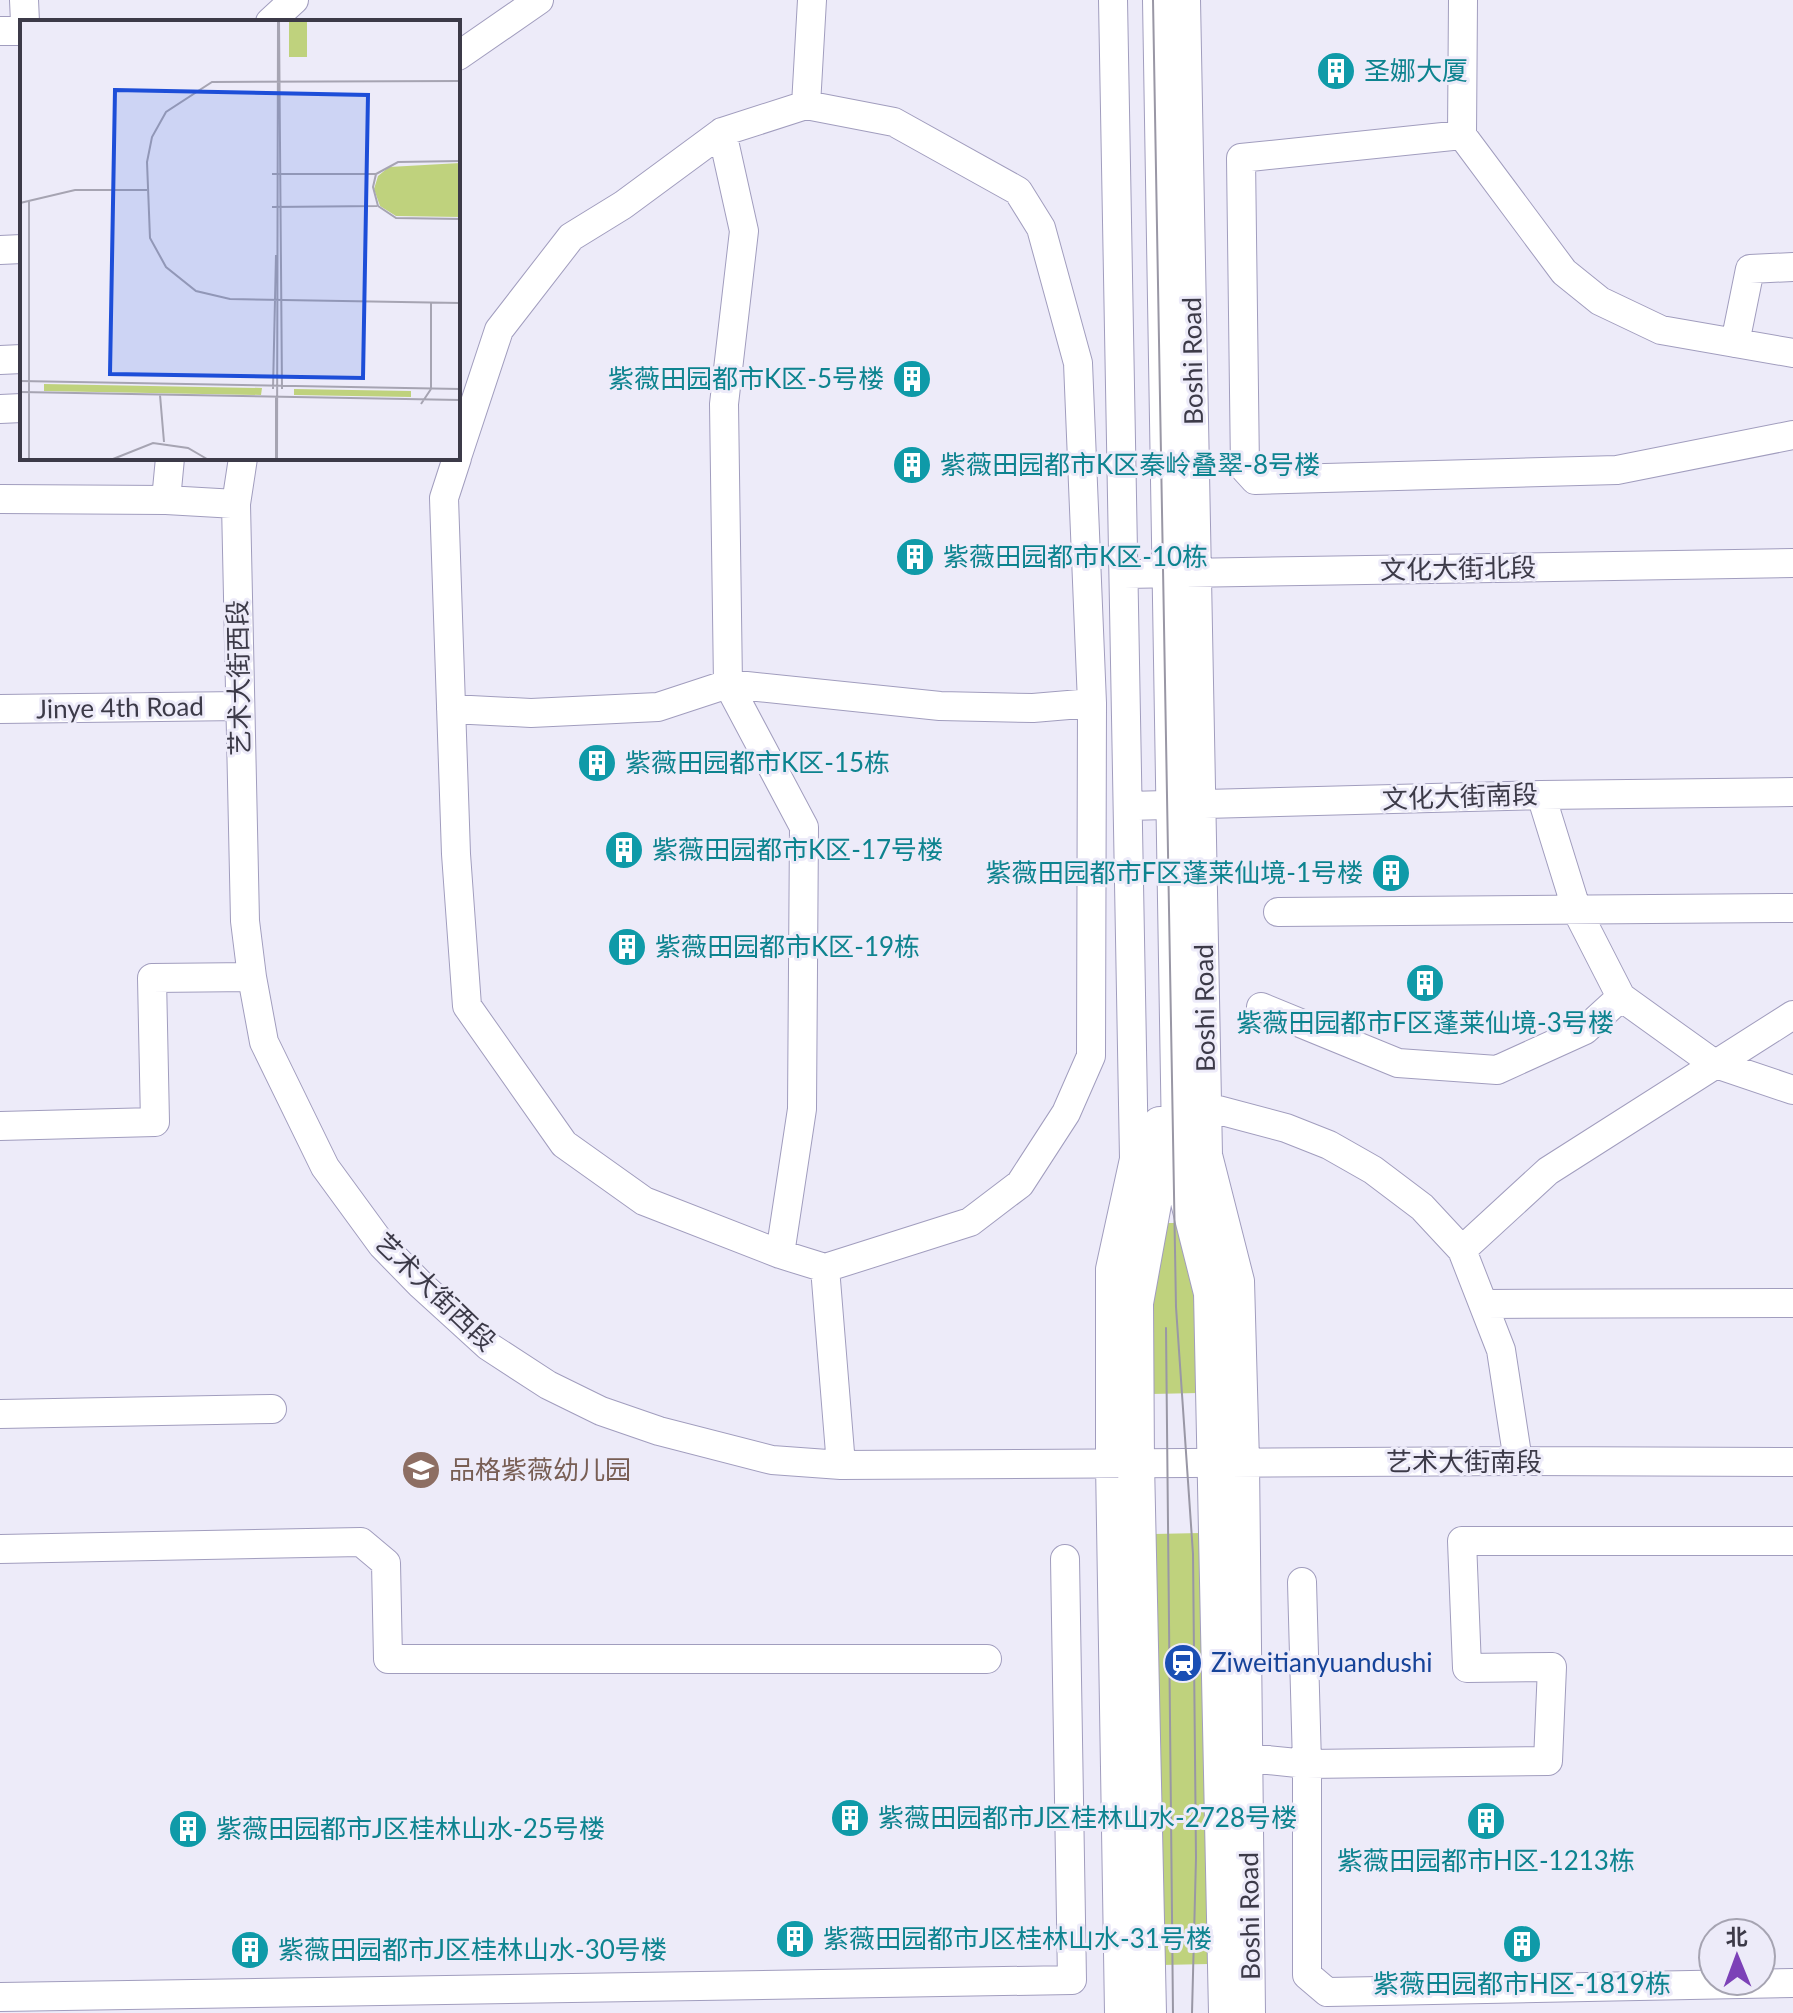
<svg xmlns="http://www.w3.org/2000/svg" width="1793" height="2013" font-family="Lato,'Noto Sans SC',sans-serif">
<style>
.green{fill:#bfd27d}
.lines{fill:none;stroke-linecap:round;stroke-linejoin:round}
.minor-casing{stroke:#a19dbe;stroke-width:30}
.major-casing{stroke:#a19dbe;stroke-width:38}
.minor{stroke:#fff;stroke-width:28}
.major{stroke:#fff;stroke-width:36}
.tram{stroke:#9997a5;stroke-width:2}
.labels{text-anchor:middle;stroke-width:6;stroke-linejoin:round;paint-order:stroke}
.culture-label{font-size:26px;fill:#0d838f;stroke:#edebf9;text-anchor:start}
.street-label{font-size:26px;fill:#3c3a48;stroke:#edebf9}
.education-label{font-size:26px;fill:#785e54;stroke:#edebf9;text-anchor:start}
.transit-label{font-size:26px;fill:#164399;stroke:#edebf9;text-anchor:start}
.inset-road{fill:none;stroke:#a6a4b2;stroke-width:2}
.view{fill:#1d4ed8;fill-opacity:0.15;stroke:#1d4ed8;stroke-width:4}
.inset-edge{fill:none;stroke:#3c3a48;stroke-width:4}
</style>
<rect width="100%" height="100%" fill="#edebf9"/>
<path class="green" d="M1158,1223H1182L1197,1312L1199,1393L1151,1394L1150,1312Z
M1201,1533L1209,1964L1161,1965L1154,1534Z"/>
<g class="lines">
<g class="minor-casing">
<path id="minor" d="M24,0L25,22
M1113,0L1134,1159L1110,1269V1463L1119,2013
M1186,0L1208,1155L1240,1281L1245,1462L1251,2013
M1463,0L1462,135L1241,158L1245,469L1255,480L1617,470L1793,435
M270,22L294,0
M0,31H22
M458,56L539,0
M806,105L812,0
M722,132L744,231L724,404L728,684L804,827L802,1109L780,1254
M1462,135L1564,272L1600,301L1661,330L1793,353
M0,250L22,249
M1735,343L1750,269L1793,267
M0,360L22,359
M0,409L22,408
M243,458L236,504L245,921L252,977L264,1042L325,1167L382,1245L421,1285L488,1346L548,1385L601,1411L659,1431L772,1460L841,1465L1518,1461L1793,1462
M457,458L444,498L456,854L467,1006L564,1144L644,1201L780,1254L825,1268L970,1222L1020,1184L1066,1113L1091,1056L1092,703L1078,363L1041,228L1018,191L894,122L806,105L722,132L623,205L571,237L499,330L458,454
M0,499L166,500L170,458
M166,500L236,504
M1124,574L1793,563
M0,709L240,706
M451,709L531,713L658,707L728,684L940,706L1033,708L1092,703
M1541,795L1577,911L1621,997L1713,1063L1793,1090
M1128,806L1541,795L1793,792
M1278,912L1793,908
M1261,1007L1398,1063L1497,1070L1585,1030L1621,997
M1207,1107L1286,1128L1329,1145L1373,1170L1422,1207L1462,1250L1501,1350L1518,1461
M0,1126L155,1122L152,978L252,977
M1462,1250L1548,1171L1793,1015
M825,1268L841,1465
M1485,1304L1793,1303
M0,1414L272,1409
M0,1549L361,1542L386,1563L388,1659H987
M1302,1582L1307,1764V1975L1327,1992L1793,1983
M1248,1758L1307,1764L1548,1761L1552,1667L1467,1668L1462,1541H1793
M0,1997L1072,1980L1065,1559"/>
</g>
<g class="major-casing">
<path id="major" d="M1161,0L1180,1140L1184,1182L1212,1293L1227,2013
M1148,2013L1136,1463L1135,1303L1158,1176L1160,1125"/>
</g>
<use href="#minor" class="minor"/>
<use href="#major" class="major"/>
<path class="tram" d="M1153,0L1176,1307L1193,1554L1196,1858L1192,2013
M1166,1328L1173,2013"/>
</g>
<defs>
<g id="building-disc" transform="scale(2)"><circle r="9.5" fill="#0f9aa8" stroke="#edebf9"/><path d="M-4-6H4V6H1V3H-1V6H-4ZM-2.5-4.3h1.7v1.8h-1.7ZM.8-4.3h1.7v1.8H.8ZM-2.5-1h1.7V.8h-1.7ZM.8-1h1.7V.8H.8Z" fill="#fff"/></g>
<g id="school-disc" transform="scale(2)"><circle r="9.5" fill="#8d6e63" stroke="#edebf9"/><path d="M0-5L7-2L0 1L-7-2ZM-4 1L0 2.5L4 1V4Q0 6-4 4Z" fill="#fff"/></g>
<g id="station-disc" transform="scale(2)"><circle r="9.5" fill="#1a4fb4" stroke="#edebf9"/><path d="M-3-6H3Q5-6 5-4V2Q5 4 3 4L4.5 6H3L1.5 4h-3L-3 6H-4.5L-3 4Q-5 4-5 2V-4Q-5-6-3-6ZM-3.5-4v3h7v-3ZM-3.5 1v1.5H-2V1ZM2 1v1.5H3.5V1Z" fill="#fff"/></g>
</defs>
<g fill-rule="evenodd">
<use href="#building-disc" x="1336" y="71"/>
<use href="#building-disc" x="912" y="379"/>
<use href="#building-disc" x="912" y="465"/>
<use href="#building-disc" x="915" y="557"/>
<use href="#building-disc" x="597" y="763"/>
<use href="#building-disc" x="624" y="850"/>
<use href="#building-disc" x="1391" y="873"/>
<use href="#building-disc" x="627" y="947"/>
<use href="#building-disc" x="1425" y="983"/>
<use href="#school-disc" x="421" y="1470"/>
<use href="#station-disc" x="1183" y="1663"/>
<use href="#building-disc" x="850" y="1818"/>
<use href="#building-disc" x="1486" y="1821"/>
<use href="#building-disc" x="188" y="1829"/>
<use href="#building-disc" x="795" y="1939"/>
<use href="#building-disc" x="1522" y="1944"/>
<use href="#building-disc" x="250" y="1950"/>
</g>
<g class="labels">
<g class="culture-label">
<text x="1364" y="80">圣娜大厦</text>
<text x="884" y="388" text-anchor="end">紫薇田园都市K区-5号楼</text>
<text x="940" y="474">紫薇田园都市K区秦岭叠翠-8号楼</text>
<text x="943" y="566">紫薇田园都市K区-10栋</text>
<text x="625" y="772">紫薇田园都市K区-15栋</text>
<text x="652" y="859">紫薇田园都市K区-17号楼</text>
<text x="1363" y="882" text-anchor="end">紫薇田园都市F区蓬莱仙境-1号楼</text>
<text x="655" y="956">紫薇田园都市K区-19栋</text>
<text x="1425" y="1032" text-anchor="middle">紫薇田园都市F区蓬莱仙境-3号楼</text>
<text x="878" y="1827">紫薇田园都市J区桂林山水-2728号楼</text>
<text x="216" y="1838">紫薇田园都市J区桂林山水-25号楼</text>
<text x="1486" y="1870" text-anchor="middle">紫薇田园都市H区-1213栋</text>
<text x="823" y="1948">紫薇田园都市J区桂林山水-31号楼</text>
<text x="278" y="1959">紫薇田园都市J区桂林山水-30号楼</text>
<text x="1522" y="1993" text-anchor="middle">紫薇田园都市H区-1819栋</text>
</g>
<g class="street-label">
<text transform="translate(1193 361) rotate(-91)" y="9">Boshi Road</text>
<text transform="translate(1458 569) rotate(-1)" y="9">文化大街北段</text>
<text transform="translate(239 678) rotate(-91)" y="9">艺术大街西段</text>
<text transform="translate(120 708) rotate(-1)" y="9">Jinye 4th Road</text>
<text transform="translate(1460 797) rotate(-2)" y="9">文化大街南段</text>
<text transform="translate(1205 1008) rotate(-91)" y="9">Boshi Road</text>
<text transform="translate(435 1292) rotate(44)" y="9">艺术大街西段</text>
<text x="1464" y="1471">艺术大街南段</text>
<text transform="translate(1250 1916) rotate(-91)" y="9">Boshi Road</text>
</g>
<g class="education-label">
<text x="449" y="1479">品格紫薇幼儿园</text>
</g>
<g class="transit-label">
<text x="1211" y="1672">Ziweitianyuandushi</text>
</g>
</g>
<g transform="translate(20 20)">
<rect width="440" height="440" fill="#edebf9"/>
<path d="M269,1H287V37H269ZM440,143V197L376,196L360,186L354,169L358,156L369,147ZM24,364L242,368L241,375L24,371ZM274,369L391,371V377L274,375Z" fill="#bfd27d"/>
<path class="inset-road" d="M259,1L262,369M440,61L192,62L146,92L132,117L127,142L130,218L146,247L176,271L210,279L440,283M440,141L378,142L356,154L353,167L358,186L376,198L440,199M252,154H356M9,180V439M0,183L55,170H127M252,187L357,186M0,361L440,369M253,369L256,235M0,372L440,380M140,375L144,422M256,377V439M401,384L411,369V282M93,439L133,423L168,428L187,439M257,439L258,1"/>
<path class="view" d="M95,70L348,75L343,358L90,354Z"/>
<rect width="440" height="440" class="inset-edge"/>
</g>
<g transform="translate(1737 1957) rotate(359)"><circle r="38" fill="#edebf9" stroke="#a6a4b2" stroke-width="2"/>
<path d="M0-6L14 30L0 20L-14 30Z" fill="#7c41b7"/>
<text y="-12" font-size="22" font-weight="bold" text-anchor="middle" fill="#3c3a48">北</text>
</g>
</svg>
